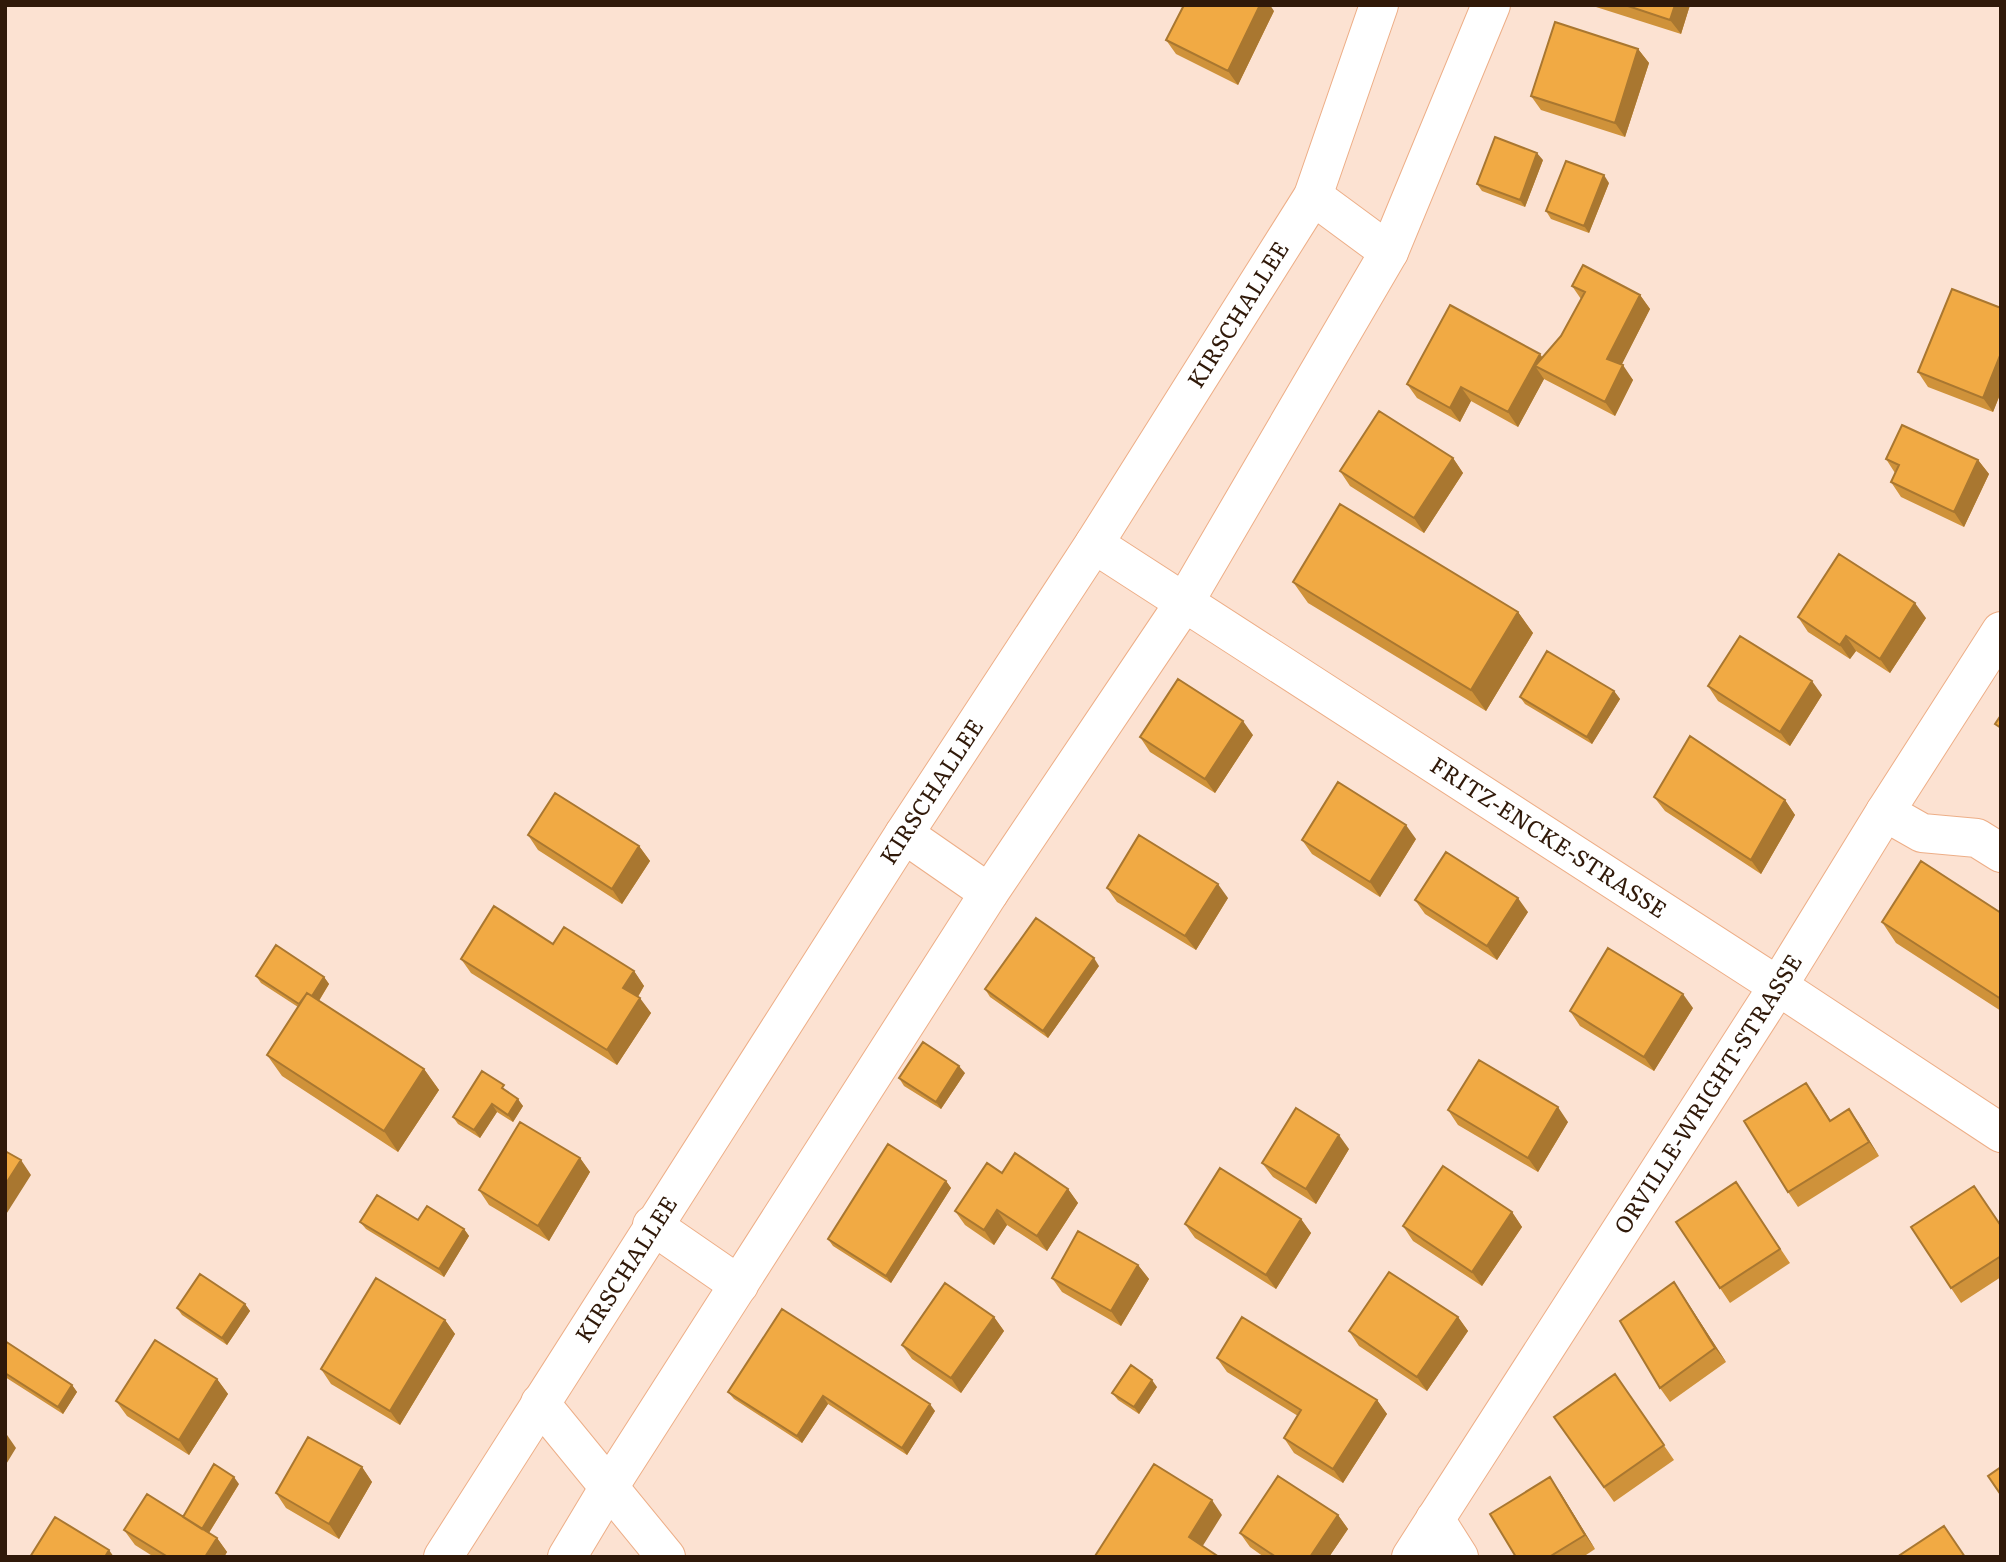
<svg xmlns="http://www.w3.org/2000/svg" width="2006" height="1562" font-family="Literata,serif">
<style>
.lines{fill:none;stroke-linecap:round;stroke-linejoin:round}
.minor-casing{stroke:#edae87;stroke-width:40}
.minor{stroke:#fff;stroke-width:38}
.wall{fill:#cf923a}
.shaded-wall{fill:#a97730}
.building{fill:#f1aa44;stroke:#a97730;stroke-width:2}
.labels{text-anchor:middle;stroke-width:6;stroke-linejoin:round;paint-order:stroke}
.street-label{font-size:23px;fill:#301909;stroke:#fff}
</style>
<rect width="100%" height="100%" fill="#fce2d2"/>
<g class="lines">
<g class="minor-casing">
<g id="minor">
<path d="M1313,196L1389,252"/>
<path id="s1" d="M1094,544L1778,986L2001,1133"/>
<path d="M1885,812L1922,833L1977,838L2001,853"/>
<path d="M904,834L989,893"/>
<path d="M652,1225L739,1285"/>
<path d="M540,1403L666,1557"/>
<path d="M1435,1519L1459,1557"/>
<path id="s2" d="M443,1557L904,834L1094,544L1313,196L1379,5"/>
<path d="M567,1557L609,1487L989,893L1184,603L1389,252L1491,5"/>
<path id="s3" d="M1411,1557L1778,986L1885,812L2001,631"/>
</g>
</g>
<use href="#minor" class="minor"/>
</g>
<path class="wall" d="M1595,5H1690L1681,34L1596,7Z
M1274,11L1238,85L1176,54L1166,40Z
M1638,49L1649,63L1625,137L1541,110L1531,96Z
M1543,160L1525,207L1482,191L1477,184Z
M1609,183L1589,233L1551,219L1546,211Z
M1572,286L1640,295L1650,309L1621,365L1633,380L1615,416L1544,379L1518,427L1471,401L1460,422L1417,398L1407,384L1542,358L1561,336L1581,299Z
M2001,308V392L1993,412L1928,387L1918,372Z
M1453,458L1463,473L1424,533L1350,486L1340,471Z
M1886,459L1978,460L1989,474L1964,527L1901,497L1891,482L1895,473Z
M1293,582L1518,612L1533,633L1486,711L1308,603Z
M1798,617L1926,618L1890,673L1856,651L1850,659L1808,632Z
M1708,686L1822,695L1790,746L1718,701Z
M1614,691L1620,699L1592,744L1525,704L1520,697Z
M1253,735L1215,793L1150,752L1140,737Z
M1654,797L1785,800L1795,815L1761,874L1665,811Z
M528,835L639,846L650,861L622,904L538,850Z
M1416,839L1380,897L1312,854L1302,840Z
M1107,888L1228,898L1196,950L1117,902Z
M1415,900L1528,912L1497,960L1425,914Z
M2001,913V1011L1896,943L1882,922Z
M553,944L634,971L644,986L638,997L651,1013L617,1065L471,973L461,959Z
M1099,966L1048,1038L990,997L985,989Z
M256,976L324,977L329,984L319,1001L424,1069L439,1090L398,1152L282,1076L267,1055L298,1007L261,983Z
M1693,1008L1654,1071L1580,1026L1570,1011Z
M965,1073L941,1109L904,1086L899,1078Z
M509,1093L523,1106L513,1122L497,1112L480,1138L458,1124L453,1117Z
M1816,1097L1831,1121L1849,1109L1879,1156L1798,1207L1788,1192Z
M1448,1110L1568,1122L1538,1172L1458,1125Z
M1349,1149L1316,1204L1273,1177L1262,1163Z
M580,1158L590,1172L549,1241L489,1205L479,1190Z
M1002,1173L1068,1189L1078,1203L1047,1251L1007,1225L994,1245L965,1225L955,1211Z
M946,1181L951,1188L891,1283L833,1246L828,1239Z
M1746,1197L1790,1263L1730,1303L1720,1288Z
M1512,1212L1522,1227L1482,1286L1413,1241L1403,1226Z
M1301,1219L1311,1233L1276,1289L1195,1238L1185,1224Z
M418,1220L464,1229L469,1236L444,1277L366,1229L360,1222Z
M2001,1225V1277L1961,1303L1951,1288Z
M1138,1265L1149,1279L1121,1326L1062,1292L1052,1278Z
M1674,1282L1726,1362L1670,1402L1660,1388Z
M245,1304L250,1311L227,1345L182,1315L177,1308Z
M782,1309L935,1411L907,1455L828,1404L802,1443L734,1399L728,1392Z
M994,1317L1004,1331L961,1393L912,1359L902,1345Z
M1458,1317L1468,1331L1427,1391L1359,1346L1349,1331Z
M445,1320L455,1334L400,1425L331,1384L321,1369Z
M5,1341L72,1385L77,1392L63,1414L5,1377Z
M1217,1358L1377,1400L1387,1414L1343,1483L1294,1453L1284,1438L1298,1416L1227,1372Z
M1615,1374L1674,1460L1614,1502L1554,1417Z
M217,1379L228,1394L189,1455L127,1416L116,1401Z
M1157,1387L1139,1414L1118,1400L1112,1393Z
M362,1467L372,1482L339,1539L286,1508L276,1493Z
M239,1484L209,1533L217,1538L227,1552L224,1557H154L135,1545L124,1530L183,1517Z
M1560,1492L1595,1549L1583,1557H1516Z
M1338,1515L1348,1529L1329,1557H1264L1250,1547L1240,1533Z"/>
<path class="shaded-wall" d="M1260,5H1270L1274,11L1238,85L1228,71Z
M1675,5H1690L1681,34L1670,20Z
M1638,49L1649,63L1625,137L1615,123Z
M1537,153L1543,160L1525,207L1520,200Z
M1604,175L1609,183L1589,233L1584,226Z
M1640,295L1650,309L1617,374L1607,359Z
M2001,353V392L1993,412L1983,398Z
M1540,354L1550,368L1535,366L1544,379L1518,427L1508,412Z
M1623,365L1633,380L1615,416L1605,402Z
M1461,387L1471,401L1460,422L1450,408Z
M1453,458L1463,473L1424,533L1414,518Z
M1978,460L1989,474L1964,527L1954,512Z
M1915,603L1926,618L1890,673L1880,659Z
M1518,612L1533,633L1486,711L1471,690Z
M1846,636L1856,651L1850,659L1840,645Z
M1812,681L1822,695L1790,746L1780,732Z
M1614,691L1620,699L1592,744L1587,737Z
M1243,721L1253,735L1215,793L1205,779Z
M1785,800L1795,815L1761,874L1751,860Z
M1406,825L1416,839L1380,897L1370,882Z
M639,846L650,861L622,904L612,889Z
M1218,884L1228,898L1196,950L1185,936Z
M1518,898L1528,912L1497,960L1487,946Z
M1094,958L1099,966L1048,1038L1043,1031Z
M634,971L644,986L634,1003L623,988Z
M324,977L329,984L310,1015L305,1008Z
M1683,994L1693,1008L1654,1071L1644,1057Z
M640,998L651,1013L617,1065L607,1050Z
M959,1066L965,1073L941,1109L936,1102Z
M424,1069L439,1090L398,1152L384,1131Z
M518,1099L523,1106L513,1122L508,1115Z
M492,1104L497,1112L480,1138L474,1130Z
M1558,1107L1568,1122L1538,1172L1528,1158Z
M1849,1109L1859,1123L1879,1156L1869,1142Z
M1339,1135L1349,1149L1316,1204L1306,1189Z
M580,1158L590,1172L549,1241L538,1226Z
M21,1160L31,1175L5,1216V1185Z
M946,1181L951,1188L891,1283L886,1276Z
M1068,1189L1078,1203L1047,1251L1037,1236Z
M997,1210L1007,1225L994,1245L984,1230Z
M1512,1212L1522,1227L1482,1286L1472,1272Z
M1301,1219L1311,1233L1276,1289L1266,1275Z
M464,1229L469,1236L444,1277L439,1269Z
M1138,1265L1149,1279L1121,1326L1111,1311Z
M1674,1282L1684,1297L1726,1362L1715,1348Z
M245,1304L250,1311L227,1345L222,1338Z
M994,1317L1004,1331L961,1393L951,1378Z
M1458,1317L1468,1331L1427,1391L1417,1377Z
M445,1320L455,1334L400,1425L390,1411Z
M217,1379L228,1394L189,1455L179,1440Z
M1152,1380L1157,1387L1139,1414L1134,1407Z
M72,1385L77,1392L63,1414L58,1407Z
M823,1396L828,1404L802,1443L797,1436Z
M1377,1400L1387,1414L1343,1483L1333,1469Z
M930,1404L935,1411L907,1455L902,1448Z
M5,1432L16,1448L5,1466Z
M362,1467L372,1482L339,1539L329,1524Z
M234,1477L239,1484L205,1539L200,1531Z
M1550,1477L1560,1492L1595,1549L1585,1535Z
M1212,1500L1222,1515L1199,1552L1189,1537Z
M1338,1515L1348,1529L1329,1557H1310Z
M217,1538L227,1552L224,1557H205Z
M109,1550L114,1557H105Z"/>
<path class="building" d="M1184,5H1260L1228,71L1166,40Z
M1625,5H1675L1670,20Z
M1555,22L1638,49L1615,123L1531,96Z
M1495,137L1537,153L1520,200L1477,184Z
M1566,161L1604,175L1584,226L1546,211Z
M1583,265L1640,295L1607,359L1623,365L1605,402L1535,366L1561,336L1585,292L1572,286Z
M1952,289L2001,308V353L1983,398L1918,372Z
M1450,305L1540,354L1508,412L1461,387L1450,408L1407,384Z
M1379,411L1453,458L1414,518L1340,471Z
M1902,425L1978,460L1954,512L1891,482L1899,465L1886,459Z
M1340,504L1518,612L1471,690L1293,582Z
M1839,554L1915,603L1880,659L1846,636L1840,645L1798,617Z
M1740,636L1812,681L1780,732L1708,686Z
M1547,651L1614,691L1587,737L1520,697Z
M1178,679L1243,721L1205,779L1140,737Z
M2001,715V728L1995,724Z
M1690,736L1785,800L1751,860L1654,797Z
M1338,782L1406,825L1370,882L1302,840Z
M555,793L639,846L612,889L528,835Z
M1139,835L1218,884L1185,936L1107,888Z
M1446,852L1518,898L1487,946L1415,900Z
M1921,861L2001,913V999L1882,922Z
M494,906L553,944L564,927L634,971L623,988L640,998L607,1050L461,959Z
M1036,918L1094,958L1043,1031L985,989Z
M276,945L324,977L312,996L307,993L299,1004L256,976Z
M1608,948L1683,994L1644,1057L1570,1011Z
M307,993L424,1069L384,1131L267,1055Z
M923,1042L959,1066L936,1102L899,1078Z
M1479,1060L1558,1107L1528,1158L1448,1110Z
M482,1071L504,1085L502,1088L518,1099L508,1115L492,1104L474,1130L453,1117Z
M1806,1083L1830,1121L1849,1109L1869,1142L1788,1192L1744,1121Z
M1296,1108L1339,1135L1306,1189L1262,1163Z
M520,1122L580,1158L538,1226L479,1190Z
M888,1144L946,1181L886,1276L828,1239Z
M5,1151L21,1160L5,1185Z
M1015,1153L1068,1189L1037,1236L997,1210L984,1230L955,1211L987,1163L1002,1173Z
M1443,1166L1512,1212L1472,1272L1403,1226Z
M1220,1168L1301,1219L1266,1275L1185,1224Z
M1736,1182L1780,1249L1720,1288L1676,1222Z
M1974,1186L2001,1226V1256L1951,1288L1911,1227Z
M377,1195L418,1220L427,1206L464,1229L439,1269L360,1222Z
M1078,1231L1138,1265L1111,1311L1052,1278Z
M1389,1272L1458,1317L1417,1377L1349,1331Z
M200,1274L245,1304L222,1338L177,1308Z
M376,1278L445,1320L390,1411L321,1369Z
M1674,1282L1715,1348L1660,1388L1620,1321Z
M945,1283L994,1317L951,1378L902,1345Z
M782,1309L930,1404L902,1448L823,1396L797,1436L728,1392Z
M1242,1317L1377,1400L1333,1469L1284,1438L1301,1410L1217,1358Z
M155,1340L217,1379L179,1440L116,1401Z
M5,1341L72,1385L58,1407L5,1373Z
M1131,1365L1152,1380L1134,1407L1112,1393Z
M1615,1374L1664,1445L1604,1487L1554,1417Z
M308,1437L362,1467L329,1524L276,1493Z
M214,1464L234,1477L202,1529L183,1517Z
M1154,1464L1212,1500L1189,1537L1219,1557H1097L1095,1556Z
M2001,1467V1495L1988,1476Z
M1278,1476L1338,1515L1310,1557H1276L1240,1533Z
M1550,1477L1585,1535L1549,1557H1516L1490,1514Z
M147,1494L217,1538L205,1557H168L124,1530Z
M55,1517L109,1550L105,1557H30Z
M1944,1526L1965,1557H1897Z"/>
<g class="labels">
<g class="street-label">
<text dy="8" stroke="none"><textPath href="#s2" startOffset="1475">KIRSCHALLEE</textPath></text>
<text dy="8" stroke="none"><textPath href="#s2" startOffset="908">KIRSCHALLEE</textPath></text>
<text dy="8" stroke="none"><textPath href="#s1" startOffset="541">FRITZ-ENCKE-STRASSE</textPath></text>
<text dy="8" stroke="none"><textPath href="#s3" startOffset="550">ORVILLE-WRIGHT-STRASSE</textPath></text>
<text dy="8" stroke="none"><textPath href="#s2" startOffset="341">KIRSCHALLEE</textPath></text>
</g>
</g>
<rect width="2006" height="1562" fill="none" stroke="#301909" stroke-width="14"/>
</svg>
